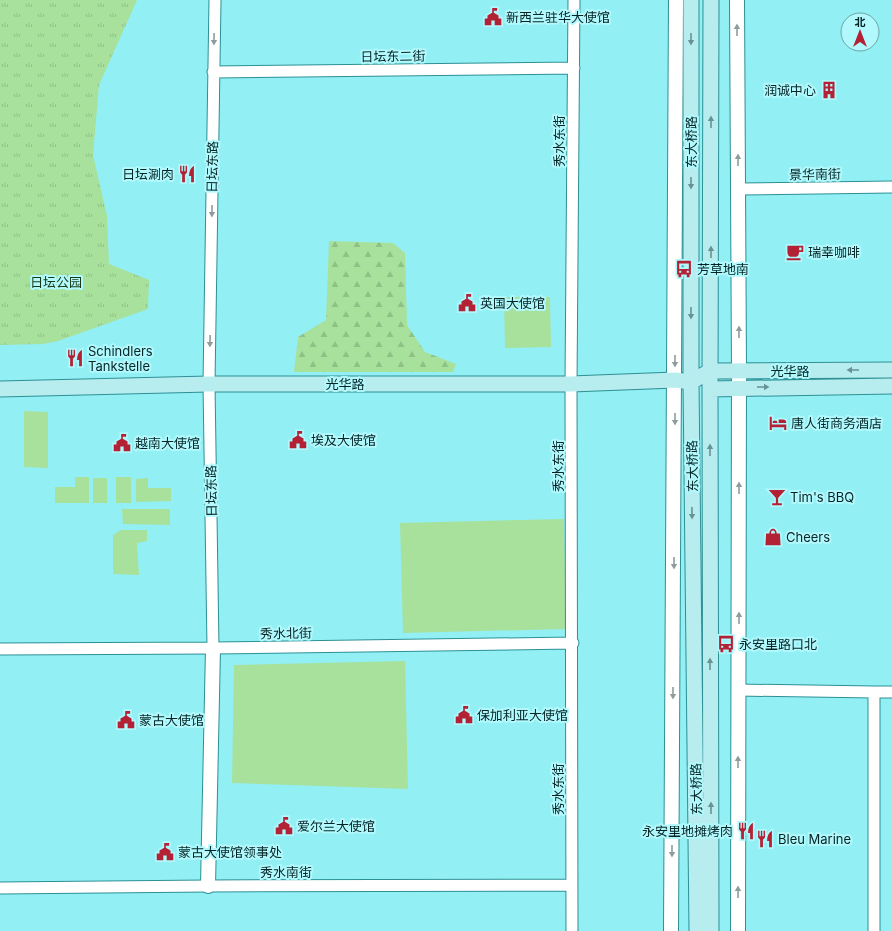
<svg xmlns="http://www.w3.org/2000/svg" width="892" height="931" font-family="Inter,'Noto Sans SC',sans-serif">
<style>
.grass{fill:#a8e19c}
.forest{fill:url(#forest-firs)}
.park{fill:url(#park-tufts)}
.lines{fill:none;stroke-linecap:round;stroke-linejoin:round}
.minor-casing{stroke:#2c9095;stroke-width:13}
.tertiary-casing{stroke:#2c9095;stroke-width:16}
.secondary-casing{stroke:#2c9095;stroke-width:17}
.minor{stroke:#fff;stroke-width:11}
.tertiary{stroke:#fff;stroke-width:14}
.secondary{stroke:#b8edef;stroke-width:15}
.oneway{fill:#8e9c9d}
.oneway2{fill:#679395}
.labels{text-anchor:middle;stroke-width:4;stroke-linejoin:round;paint-order:stroke}
.poi-label{font-size:13px;fill:#052426;stroke:#b1f9fd;text-anchor:start}
.street-label{font-size:13px;fill:#052426;stroke:#b1f9fd}
.park-label{font-size:13px;fill:#183812;stroke:#b1f9fd}
</style>
<defs>
<pattern id="forest-firs" width="22" height="20" patternUnits="userSpaceOnUse"><rect width="22" height="20" fill="#a8e19c"/><path d="M5 1l3.5 6h-7zM16 11l3.5 6h-7z" fill="#8fc186"/></pattern>
<pattern id="park-tufts" width="24" height="20" patternUnits="userSpaceOnUse"><rect width="24" height="20" fill="#a8e19c"/><path d="M3 7l-1-3M5 7V3M7 7l1-3M15 17l-1-3M17 17v-4M19 17l1-3" fill="none" stroke="#8fc186"/></pattern>
</defs>
<rect width="100%" height="100%" fill="#92eff4"/>
<path class="grass" d="M504,297H550L551,347L505,348Z
M24,411L48,412V468L24,467Z
M75,477H89V503H55V487H75Z
M116,477H131V503H116Z
M93,478H107V503H93Z
M148,478V488H171V501L136,502V479Z
M122,509H170V525L123,524Z
M564,519L566,629L403,633L400,523Z
M121,530H147V541L137,543L139,575L113,574V535Z
M405,661L408,789L232,783L234,665Z"/>
<path class="forest" d="M329,241L393,243L405,253L407,325L425,352L456,364L453,372H294L298,337L326,320Z"/>
<path class="park" d="M0,0H137L99,85L93,155L107,216L109,264L149,280L148,309L58,341L43,344L0,345Z"/>
<g class="lines">
<g class="minor-casing">
<path id="minor" d="M213,72L574,68
M738,189L892,187
M213,648L209,384L215,0
M0,649L213,648L573,643
M738,690L874,692V931
M874,692H892
M0,888L208,886L571,885
M572,931L571,384L574,0"/>
</g>
<g class="tertiary-casing">
<path id="tertiary" d="M737,0L739,371L738,931
M208,886L213,648
M671,931L676,0"/>
</g>
<g class="secondary-casing">
<path id="secondary" d="M691,0V382L697,931
M0,389L209,384H571L675,380L691,382L710,371L892,370
M710,389L892,386
M711,931L710,389L711,0"/>
</g>
<use href="#minor" class="minor"/>
<use href="#tertiary" class="tertiary"/>
<use href="#secondary" class="secondary"/>
</g>
<defs><path id="oneway-solid" d="M-6-.8H1V-3.2L6.5 0L1 3.2V.8H-6Z"/></defs>
<g class="oneway">
<use href="#oneway-solid" transform="translate(737 30) rotate(-90)"/>
<use href="#oneway-solid" transform="translate(214 39) rotate(91)"/>
<use href="#oneway-solid" transform="translate(738 160) rotate(-90)"/>
<use href="#oneway-solid" transform="translate(212 211) rotate(91)"/>
<use href="#oneway-solid" transform="translate(739 332) rotate(-90)"/>
<use href="#oneway-solid" transform="translate(210 341) rotate(91)"/>
<use href="#oneway-solid" transform="translate(675 361) rotate(90)"/>
<use href="#oneway-solid" transform="translate(675 419) rotate(90)"/>
<use href="#oneway-solid" transform="translate(739 488) rotate(-90)"/>
<use href="#oneway-solid" transform="translate(674 563) rotate(90)"/>
<use href="#oneway-solid" transform="translate(739 618) rotate(-90)"/>
<use href="#oneway-solid" transform="translate(673 693) rotate(90)"/>
<use href="#oneway-solid" transform="translate(738 762) rotate(-90)"/>
<use href="#oneway-solid" transform="translate(672 851) rotate(90)"/>
<use href="#oneway-solid" transform="translate(738 892) rotate(-90)"/>
</g>
<g class="oneway2">
<use href="#oneway-solid" transform="translate(691 39) rotate(90)"/>
<use href="#oneway-solid" transform="translate(711 122) rotate(-90)"/>
<use href="#oneway-solid" transform="translate(691 183) rotate(90)"/>
<use href="#oneway-solid" transform="translate(711 252) rotate(-90)"/>
<use href="#oneway-solid" transform="translate(691 313) rotate(90)"/>
<use href="#oneway-solid" transform="translate(853 370) rotate(180)"/>
<use href="#oneway-solid" transform="translate(763 387)"/>
<use href="#oneway-solid" transform="translate(710 450) rotate(-90)"/>
<use href="#oneway-solid" transform="translate(692 513) rotate(89)"/>
<use href="#oneway-solid" transform="translate(710 664) rotate(-90)"/>
<use href="#oneway-solid" transform="translate(711 808) rotate(-90)"/>
</g>
<defs>
<g id="civic-bare" transform="scale(1.38)"><path d="M-.6-6.5H3V-4.5H.6V-3L4-1V1h2V6H-6V1h2V-1L-.6-3ZM-1.2 2.5V6h2.4V2.5Z" fill="#b32135" stroke="#b1f9fd" stroke-width="2.5" paint-order="stroke"/></g>
<g id="building-bare" transform="scale(1.38)"><path d="M-4-6H4V6H1V3H-1V6H-4ZM-2.5-4.3h1.7v1.8h-1.7ZM.8-4.3h1.7v1.8H.8ZM-2.5-1h1.7V.8h-1.7ZM.8-1h1.7V.8H.8Z" fill="#b32135" stroke="#b1f9fd" stroke-width="2.5" paint-order="stroke"/></g>
<g id="restaurant-bare" transform="scale(1.38)"><path d="M-5-6h1v4h1v-4h1v4h1v-4h1v5L-1.5 .5V6h-2V.5L-5-1ZM5-6V6H3V1.5H1.5Q1.5-4 5-6Z" fill="#b32135" stroke="#b1f9fd" stroke-width="2.5" paint-order="stroke"/></g>
<g id="cafe-bare" transform="scale(1.38)"><path d="M-5.5-4.5H6V0H3Q3 3.5 0 3.5H-2.5Q-5.5 3.5-5.5 0ZM3-3.2v2h1.7v-2ZM-6 4.5H4V6H-6Z" fill="#b32135" stroke="#b1f9fd" stroke-width="2.5" paint-order="stroke"/></g>
<g id="bus-bare" transform="scale(1.38)"><path d="M-5-6H5V4H4V6H2V4H-2V6H-4V4H-5ZM-3.5-4V0h7V-4ZM-3.5 1.2v1.5H-2V1.2ZM2 1.2v1.5H3.5V1.2Z" fill="#b32135" stroke="#b1f9fd" stroke-width="2.5" paint-order="stroke"/></g>
<g id="hotel-bare" transform="scale(1.38)"><path d="M-6-4.5h1.5V1H6V5H4.5V3h-9V5H-6ZM-4 0a1.8 1.8 0 1 1 3.6 0ZM.5 0V-2.5h3Q6-2.5 6 0Z" fill="#b32135" stroke="#b1f9fd" stroke-width="2.5" paint-order="stroke"/></g>
<g id="bar-bare" transform="scale(1.38)"><path d="M-6-5H6L.8 .8V4.5H3.5V6h-7V4.5H-.8V.8Z" fill="#b32135" stroke="#b1f9fd" stroke-width="2.5" paint-order="stroke"/></g>
<g id="shop-bare" transform="scale(1.38)"><path d="M-5-2.5h2.3a2.7 3.5 0 0 1 5.4 0H5L5.5 6h-11ZM-1.5-2.5h3a1.5 2.3 0 0 0-3 0Z" fill="#b32135" stroke="#b1f9fd" stroke-width="2.5" paint-order="stroke"/></g>
</defs>
<g fill-rule="evenodd">
<use href="#civic-bare" x="493" y="17"/>
<use href="#building-bare" x="829" y="90"/>
<use href="#restaurant-bare" x="187" y="174"/>
<use href="#cafe-bare" x="795" y="252"/>
<use href="#bus-bare" x="684" y="269"/>
<use href="#civic-bare" x="467" y="303"/>
<use href="#restaurant-bare" x="75" y="358"/>
<use href="#hotel-bare" x="778" y="423"/>
<use href="#civic-bare" x="298" y="440"/>
<use href="#civic-bare" x="122" y="443"/>
<use href="#bar-bare" x="777" y="497"/>
<use href="#shop-bare" x="773" y="537"/>
<use href="#bus-bare" x="726" y="644"/>
<use href="#civic-bare" x="464" y="715"/>
<use href="#civic-bare" x="126" y="720"/>
<use href="#civic-bare" x="284" y="826"/>
<use href="#restaurant-bare" x="746" y="831"/>
<use href="#restaurant-bare" x="765" y="839"/>
<use href="#civic-bare" x="165" y="852"/>
</g>
<g class="labels">
<g class="poi-label">
<text x="506" y="22">新西兰驻华大使馆</text>
<text x="816" y="95" text-anchor="end">润诚中心</text>
<text x="174" y="179" text-anchor="end">日坛涮肉</text>
<text x="808" y="257">瑞幸咖啡</text>
<text x="697" y="274">芳草地南</text>
<text x="480" y="308">英国大使馆</text>
<text x="88" y="356">Schindlers<tspan x="88" dy="15">Tankstelle</tspan></text>
<text x="791" y="428">唐人街商务酒店</text>
<text x="311" y="445">埃及大使馆</text>
<text x="135" y="448">越南大使馆</text>
<text x="790" y="502">Tim's BBQ</text>
<text x="786" y="542">Cheers</text>
<text x="739" y="649">永安里路口北</text>
<text x="477" y="720">保加利亚大使馆</text>
<text x="139" y="725">蒙古大使馆</text>
<text x="297" y="831">爱尔兰大使馆</text>
<text x="733" y="836" text-anchor="end">永安里地摊烤肉</text>
<text x="778" y="844">Bleu Marine</text>
<text x="178" y="857">蒙古大使馆领事处</text>
</g>
<g class="street-label">
<text transform="translate(393 56) rotate(-1)" y="5">日坛东二街</text>
<text transform="translate(559 141) rotate(-90)" y="5">秀水东街</text>
<text transform="translate(691 142) rotate(-90)" y="5">东大桥路</text>
<text transform="translate(212 167) rotate(-89)" y="5">日坛东路</text>
<text transform="translate(815 174) rotate(-1)" y="5">景华南街</text>
<text x="790" y="376">光华路</text>
<text x="345" y="389">光华路</text>
<text transform="translate(558 466) rotate(-90)" y="5">秀水东街</text>
<text transform="translate(692 466) rotate(-91)" y="5">东大桥路</text>
<text transform="translate(211 491) rotate(-91)" y="5">日坛东路</text>
<text transform="translate(286 633) rotate(-1)" y="5">秀水北街</text>
<text transform="translate(558 789) rotate(-90)" y="5">秀水东街</text>
<text transform="translate(696 789) rotate(-91)" y="5">东大桥路</text>
<text x="286" y="877">秀水南街</text>
</g>
<g class="park-label">
<text x="56" y="287">日坛公园</text>
</g>
</g>
<g transform="translate(860 32)"><circle r="19" fill="#b1f9fd" stroke="#6ca4a7"/>
<path d="M0-3L7 15L0 10L-7 15Z" fill="#b32135"/>
<text y="-6" font-size="11" font-weight="bold" text-anchor="middle" fill="#052426">北</text>
</g>
</svg>
